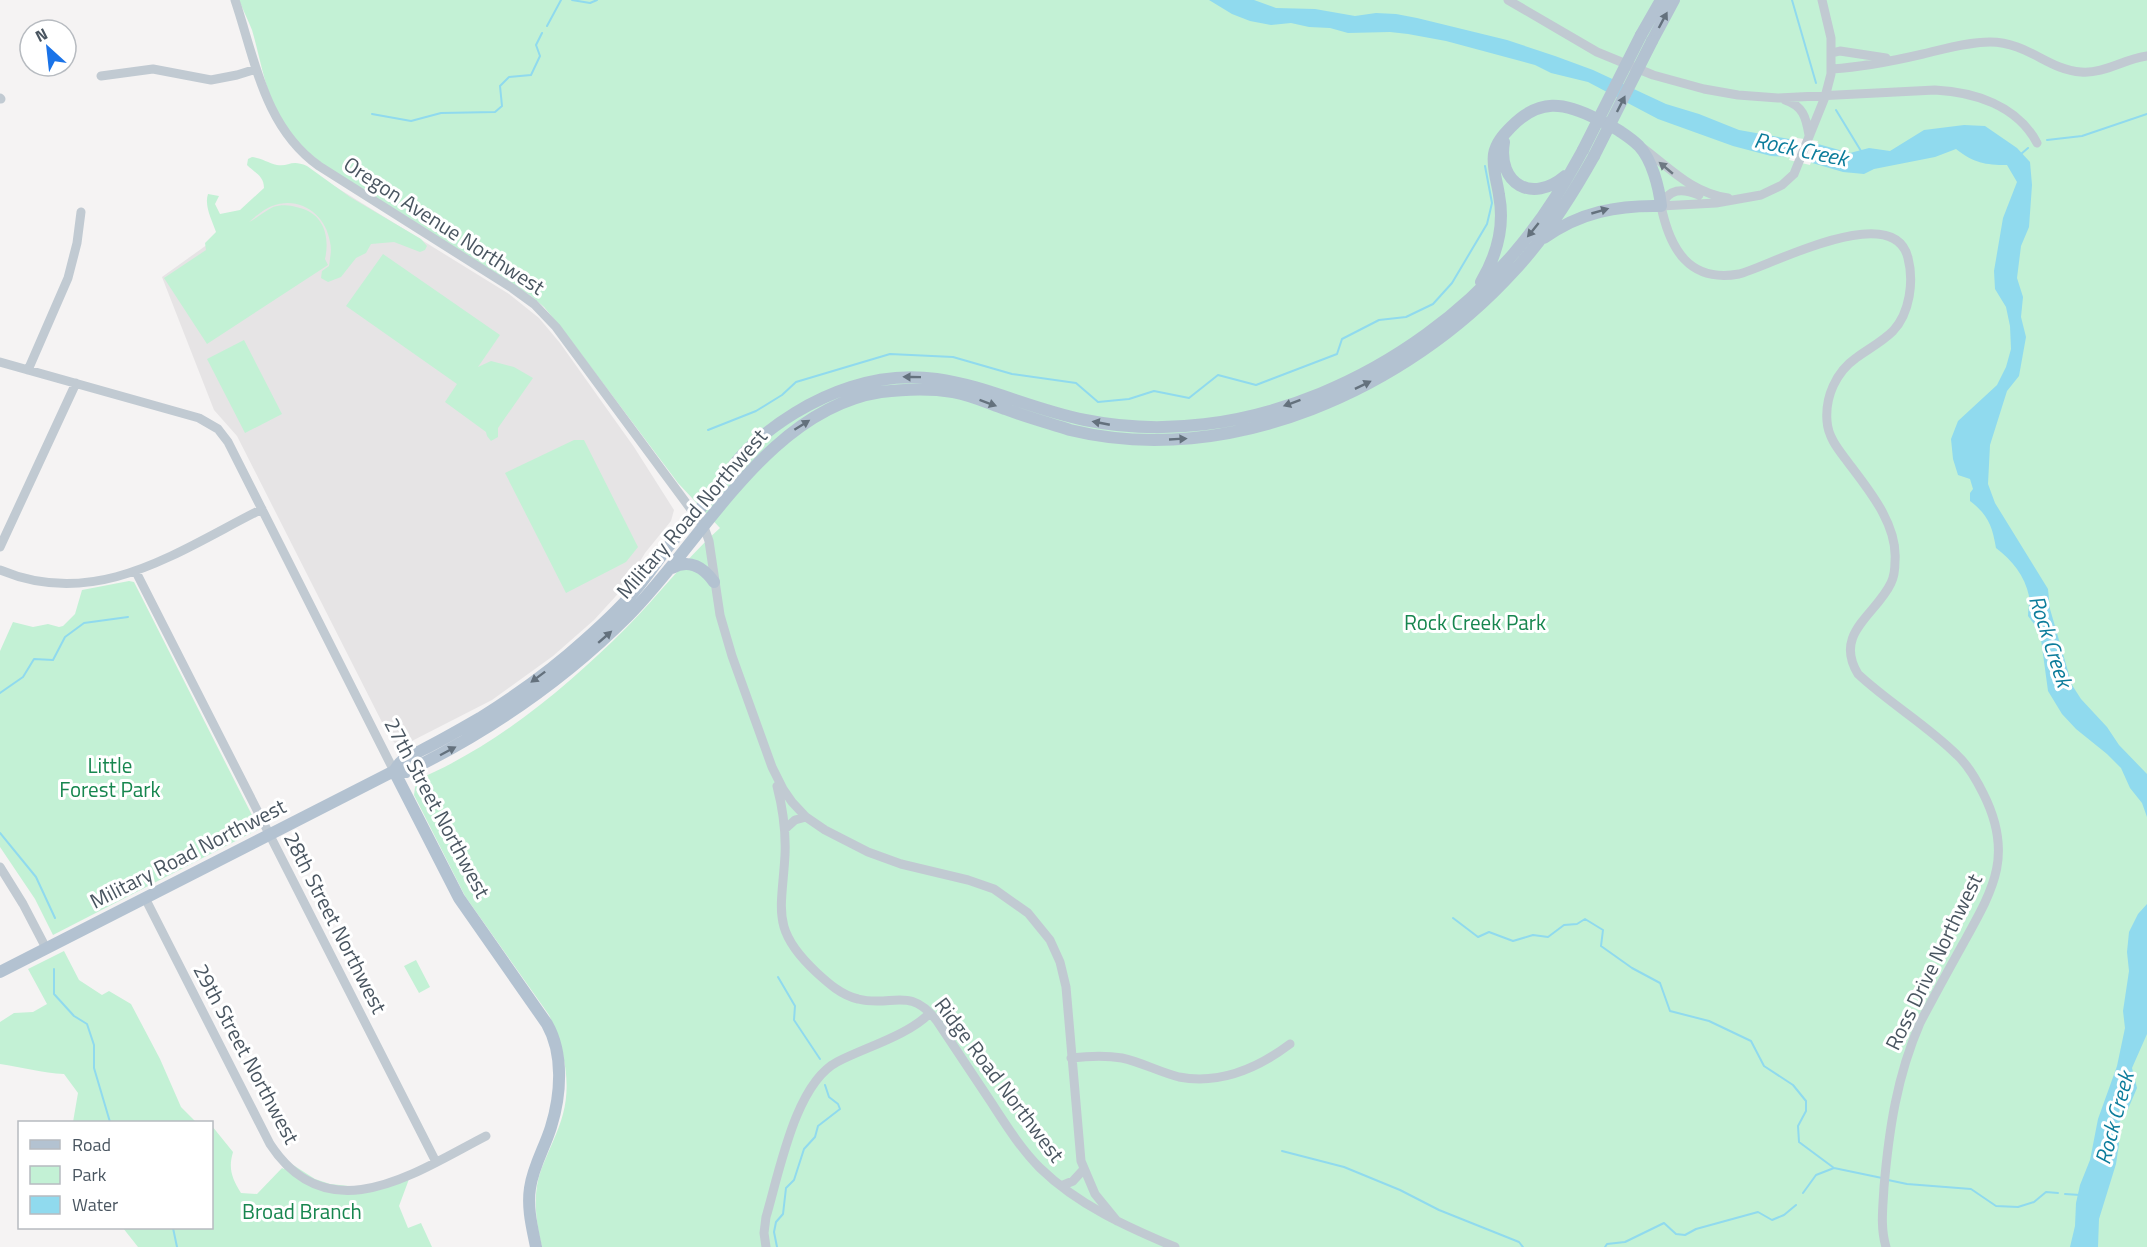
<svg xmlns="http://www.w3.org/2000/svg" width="2147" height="1247" font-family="'Titillium Web',sans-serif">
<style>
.education{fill:#e6e4e5}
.green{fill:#c3f1d5}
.water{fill:#90daee}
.pier{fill:#f5f3f3}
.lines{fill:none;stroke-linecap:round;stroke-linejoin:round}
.stream{stroke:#90daee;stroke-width:2}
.minor{stroke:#c1cad2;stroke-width:9}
.major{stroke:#b3c2d1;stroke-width:12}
.major-bridge{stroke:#b3c2d1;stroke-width:12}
.oneway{fill:#64717d}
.oneway2{fill:#6e7983}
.labels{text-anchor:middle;stroke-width:6;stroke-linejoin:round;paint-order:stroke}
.street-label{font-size:21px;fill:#4a5661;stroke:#fff}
.park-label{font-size:21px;fill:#17864f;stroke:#fff}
.water-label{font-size:22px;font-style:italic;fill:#0c7c9b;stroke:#fff}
</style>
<rect width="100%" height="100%" fill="#f5f3f3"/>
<path class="education" d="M310,171L509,294L539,318L560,343L634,447L674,510L671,521L645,553L626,585L594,620L553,656L492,700L404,745L398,746L390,738L237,436L214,410L162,277Z"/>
<path class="green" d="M239,0H2147V1247H542C536,1222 532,1195 541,1170C548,1151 558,1133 563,1114C572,1081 563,1045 549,1015L465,896L414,795L416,780C494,748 567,687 626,628C659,595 686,558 720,528L678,483L563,330L544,307L531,296L336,174C320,162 303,150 290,134C267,105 262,64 252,30C248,20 243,10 239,0Z
M252,157C261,158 268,163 277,165C289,167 291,159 307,166L350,197L421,239L427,246L425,250L420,252L394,242L371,244L366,253L356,258L341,277L328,282L321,278L322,271L329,266C330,258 332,250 330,242C326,215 300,195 272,206C264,209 255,217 249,222C257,218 265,211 273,207C282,204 291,205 300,208C324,214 330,237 325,259L328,265L207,344L164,278L206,250L205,243L216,232C212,220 204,206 208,194L219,196L215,204L220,214L240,210L264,188C264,176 255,173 247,165L248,159Z
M383,254L500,335L478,367L491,361L514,367L533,378L498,428V437L491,441L487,436L486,432L445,402L457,384L346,306Z
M244,340L282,414L245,433L207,359Z
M574,440H584L638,547L626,562L566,593L505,473Z
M129,581L134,582L259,829L53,935L35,899L0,847V651L13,622L33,627L48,624L59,627L63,626L75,614L82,590Z
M64,951L79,980L102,995L109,991L131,1004L160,1059L181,1107L195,1121L203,1122H73L78,1093L64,1074C43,1073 21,1067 0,1064V1022L14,1013L33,1012L47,1004L28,969Z
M416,960L430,987L419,993L404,966Z
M212,1126L233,1152C228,1169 232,1178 241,1193L257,1194L282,1168L284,1169L290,1163L315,1179L330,1184L349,1186L360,1189L412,1171L399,1206L408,1228L421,1223L432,1247H138L123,1228H212Z"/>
<path class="water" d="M1209,0H1254L1276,8L1315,9L1355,16L1376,13L1396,14L1417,18L1507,40L1555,56L1593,70L1666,104L1699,114L1739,130L1818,144L1850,153L1869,148L1890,151L1924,130L1964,125L1985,126L2017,148L2030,162L2032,185L2029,227L2021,246L2017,278L2023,297L2021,317L2026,337L2019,376L2007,391L1990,445L1988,484L1995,503L2048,589L2050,609L2072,685L2081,699L2107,727L2119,745L2147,774V817L2142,803L2130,788L2121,768L2107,754L2076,729L2062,714L2048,691L2040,632L2028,616C2028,610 2030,602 2029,596C2025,576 2012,560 1996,548C1992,525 1988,515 1970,501V493L1973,489L1970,479L1958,475L1953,459L1951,439L1958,421L1997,385L2006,367L2011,349L2010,326L2006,307L1995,289L1994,271L2003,218L2017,182L2007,165C1985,165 1974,163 1956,149L1935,157L1874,169L1864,174L1843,172L1792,157L1771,156L1733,146L1658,119L1588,82L1551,73L1535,65L1446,41L1408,34L1390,32L1348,33L1330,28L1309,27L1291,23L1271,25L1250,21L1232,14Z
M2147,904V1034L2132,1068L2137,1088L2128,1109L2117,1126L2119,1144L2116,1164L2099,1219L2098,1247H2070L2075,1226L2076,1203L2080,1185L2090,1160L2098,1119L2117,1066L2125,1028L2123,1011L2129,971L2127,952L2129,932L2138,914Z"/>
<path class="pier" d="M1797,138L1818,141L1810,165L1789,160Z"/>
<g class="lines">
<path class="stream" d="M572,0L590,3L597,0
M1792,0L1816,83
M547,26L561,0
M1836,110L1861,151
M372,114L411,121L441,113L495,112L502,106L500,86L509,77L531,75L540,56L536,45L542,33
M2047,140L2082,136L2147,114
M2021,154L2028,148
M708,430L756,411L782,395L796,382L890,354L953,357L1012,374L1076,383L1098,402L1129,399L1154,391L1189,398L1218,375L1256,385L1337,354L1342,339L1379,320L1406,317L1433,304L1452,283L1487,224L1492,203L1485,166
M0,693L23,677L34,659L53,660L65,637L84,623L128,617
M0,833L36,877L55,918
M1453,918L1478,937L1489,932L1513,941L1533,935L1548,937L1564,925L1577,924L1585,919L1603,930L1601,946L1632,968L1660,983L1670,1011L1709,1021L1751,1041L1764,1066L1793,1085L1806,1101V1111L1798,1126L1799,1142L1834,1168L1882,1178
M54,969V994L74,1016L87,1024L94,1045V1068L110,1122
M778,977L795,1006L794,1020L820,1059
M1282,1151L1344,1167L1400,1190L1439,1210L1519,1242L1523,1247
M1888,1180L1907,1184L1971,1189L1996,1206L2018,1207L2034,1202L2046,1192L2058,1193
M1803,1193L1816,1175L1834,1168
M2065,1194L2080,1195
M173,1228L177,1247
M777,1247L774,1232L776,1222L783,1214L786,1188L794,1180L804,1149L815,1137L818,1126L840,1109L838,1104L829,1097L825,1085
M1605,1247L1607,1244L1625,1242L1664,1223L1676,1234L1685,1235L1696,1229L1758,1212L1772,1220L1784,1215L1796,1205"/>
<path class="minor" d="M235,0C255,59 264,127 319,166L512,288L534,304L556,327L704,527L709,541L720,615L732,656L772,767L783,789L792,802L806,817L825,830L868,852L901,864L968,880L994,889L1028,913L1050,940L1060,962L1066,987L1081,1161L1095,1194L1117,1221
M1508,0L1597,52L1653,75L1704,89L1738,95L1778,98L1935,90C1974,92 2017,105 2037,143
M1832,53L1840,51L1886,58
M1832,69C1863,67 1893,61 1923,54C1945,49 1968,42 1990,42C2028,42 2048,70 2081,72C2104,74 2124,59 2147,56
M101,76L153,69L211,80L237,75L256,69
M0,98L1,99
M1785,100C1803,106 1806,117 1809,135
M1643,148C1670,168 1692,193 1728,198
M1661,206C1670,249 1689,283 1739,274C1772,265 1894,199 1908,258C1914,281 1910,313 1893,331C1882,342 1868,349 1856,358C1836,372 1825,397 1827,421C1828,437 1838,449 1847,461C1868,489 1898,524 1895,561C1895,568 1894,577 1891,583C1876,615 1833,633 1858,674C1889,703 1927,725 1957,755C1968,765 1976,779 1983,793C2014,854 1994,888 1964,942C1949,969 1934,996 1920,1023C1897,1076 1889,1129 1884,1187C1883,1207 1880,1227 1886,1247
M1661,206L1716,203L1761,195L1782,185L1794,174L1825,97L1831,74V38L1822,0
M1661,206C1669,188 1682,188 1699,195
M0,362L199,418L218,429L228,442L394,771
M28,370L68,278L77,243L81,212
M0,547L76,383
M0,570C97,611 178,551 262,509
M136,572L436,1162
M777,786C783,809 786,832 785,855C782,910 770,929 816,972C828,983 841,995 858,999C892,1008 909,985 937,1021C955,1048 973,1075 991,1102C1006,1125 1021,1149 1040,1168C1078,1205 1127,1227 1175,1247
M785,829L795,820L806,817
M0,867L23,904L46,948
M145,898L270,1144C329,1234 416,1172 486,1136
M1071,1058C1088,1056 1105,1055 1122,1058C1141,1062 1159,1072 1179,1077C1221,1085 1258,1068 1290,1044
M1061,1186L1073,1181L1084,1169
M766,1247L764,1233L766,1217C779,1174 795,1084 837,1062C866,1047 907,1036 930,1013"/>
<path class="major" d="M1641,35L1661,0
M1652,41L1674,0
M1504,142C1497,184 1532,204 1565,176
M1481,282C1497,255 1505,226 1499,195C1497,181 1492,168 1494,154C1496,143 1503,135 1511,127C1539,98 1564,102 1597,119C1605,123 1614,127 1621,132C1627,136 1634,141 1639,146C1652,160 1659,187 1661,206C1618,205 1580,212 1544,238
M672,568C690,558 704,568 714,582
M394,771L406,772C488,732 563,681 628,616C702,542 768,409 881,392C905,389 929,388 953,392C971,395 988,403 1005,409C1026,417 1048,423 1070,430C1229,469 1407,389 1514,271C1546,237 1571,197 1594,156
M394,771L459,898L547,1024C564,1054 561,1095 551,1127C545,1147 533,1166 530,1188C527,1208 532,1227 536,1247
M0,972L394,771C397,767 399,763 403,760C409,756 416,753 422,750C442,740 461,729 480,718C517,695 553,669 585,640C603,624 622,607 637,588C648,575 657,561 668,547C681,530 696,514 710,497C722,482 732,465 746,451C774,423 813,399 851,387C941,357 1001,403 1085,420C1242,452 1413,373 1514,253C1541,222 1563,187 1583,150"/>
<path class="major-bridge" d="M1583,150L1641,35
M1594,156L1652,41"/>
</g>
<defs><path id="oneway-solid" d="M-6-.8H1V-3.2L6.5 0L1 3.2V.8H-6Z" transform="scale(1.5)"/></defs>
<g class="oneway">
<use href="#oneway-solid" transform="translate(1663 20) rotate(-62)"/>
<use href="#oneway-solid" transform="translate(1621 104) rotate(-63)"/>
<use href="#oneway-solid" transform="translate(1600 211) rotate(-16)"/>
<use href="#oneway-solid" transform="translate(1533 230) rotate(129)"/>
<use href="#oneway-solid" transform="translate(912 377) rotate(-179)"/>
<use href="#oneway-solid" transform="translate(1363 385) rotate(-26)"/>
<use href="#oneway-solid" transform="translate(988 403) rotate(20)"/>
<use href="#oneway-solid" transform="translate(1292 403) rotate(160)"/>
<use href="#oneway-solid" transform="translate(1101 423) rotate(-169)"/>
<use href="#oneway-solid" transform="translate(802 425) rotate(-32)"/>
<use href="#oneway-solid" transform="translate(1178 439) rotate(-3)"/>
<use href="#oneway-solid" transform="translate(605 637) rotate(-41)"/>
<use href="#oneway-solid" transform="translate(538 677) rotate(143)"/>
<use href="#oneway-solid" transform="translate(448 751) rotate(-28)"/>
</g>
<use class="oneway2" href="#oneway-solid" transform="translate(1666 168) rotate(-140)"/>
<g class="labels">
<g class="street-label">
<text transform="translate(444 226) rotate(33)" y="7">Oregon Avenue Northwest</text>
<text transform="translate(692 514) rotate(-49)" y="7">Military Road Northwest</text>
<text transform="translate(437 808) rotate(62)" y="7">27th Street Northwest</text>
<text transform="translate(188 854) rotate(-27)" y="7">Military Road Northwest</text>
<text transform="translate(335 923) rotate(63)" y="7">28th Street Northwest</text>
<text transform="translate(1934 962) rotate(-64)" y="7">Ross Drive Northwest</text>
<text transform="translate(246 1054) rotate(62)" y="7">29th Street Northwest</text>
<text transform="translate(999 1080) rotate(53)" y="7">Ridge Road Northwest</text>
</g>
<g class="park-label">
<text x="1475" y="630">Rock Creek Park</text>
<text x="110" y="773">Little<tspan x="110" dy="24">Forest Park</tspan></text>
<text x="302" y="1219">Broad Branch</text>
</g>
<g class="water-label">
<text transform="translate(1801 149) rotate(12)" y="8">Rock Creek</text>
<text transform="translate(2051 641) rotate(72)" y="8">Rock Creek</text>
<text transform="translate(2114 1118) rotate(-75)" y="8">Rock Creek</text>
</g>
</g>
<rect x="18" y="1121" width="195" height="108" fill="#ffffff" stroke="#b7bbc0" stroke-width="1.5"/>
<rect x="30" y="1140" width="30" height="9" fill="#b3c2d1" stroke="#b7bbc0" stroke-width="1.5"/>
<text x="72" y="1151" font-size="18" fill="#4a5661">Road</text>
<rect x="30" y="1166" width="30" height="18" fill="#c3f1d5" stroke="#b7bbc0" stroke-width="1.5"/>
<text x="72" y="1181" font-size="18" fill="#4a5661">Park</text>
<rect x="30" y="1196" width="30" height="18" fill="#90daee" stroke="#b7bbc0" stroke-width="1.5"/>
<text x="72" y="1211" font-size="18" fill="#4a5661">Water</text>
<g transform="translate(48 48) rotate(333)"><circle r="28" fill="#ffffff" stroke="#b7bbc0" stroke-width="1.5"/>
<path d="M0-4.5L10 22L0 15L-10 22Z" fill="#1a73e8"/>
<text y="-9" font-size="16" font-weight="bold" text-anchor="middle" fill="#4a5661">N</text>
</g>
</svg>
